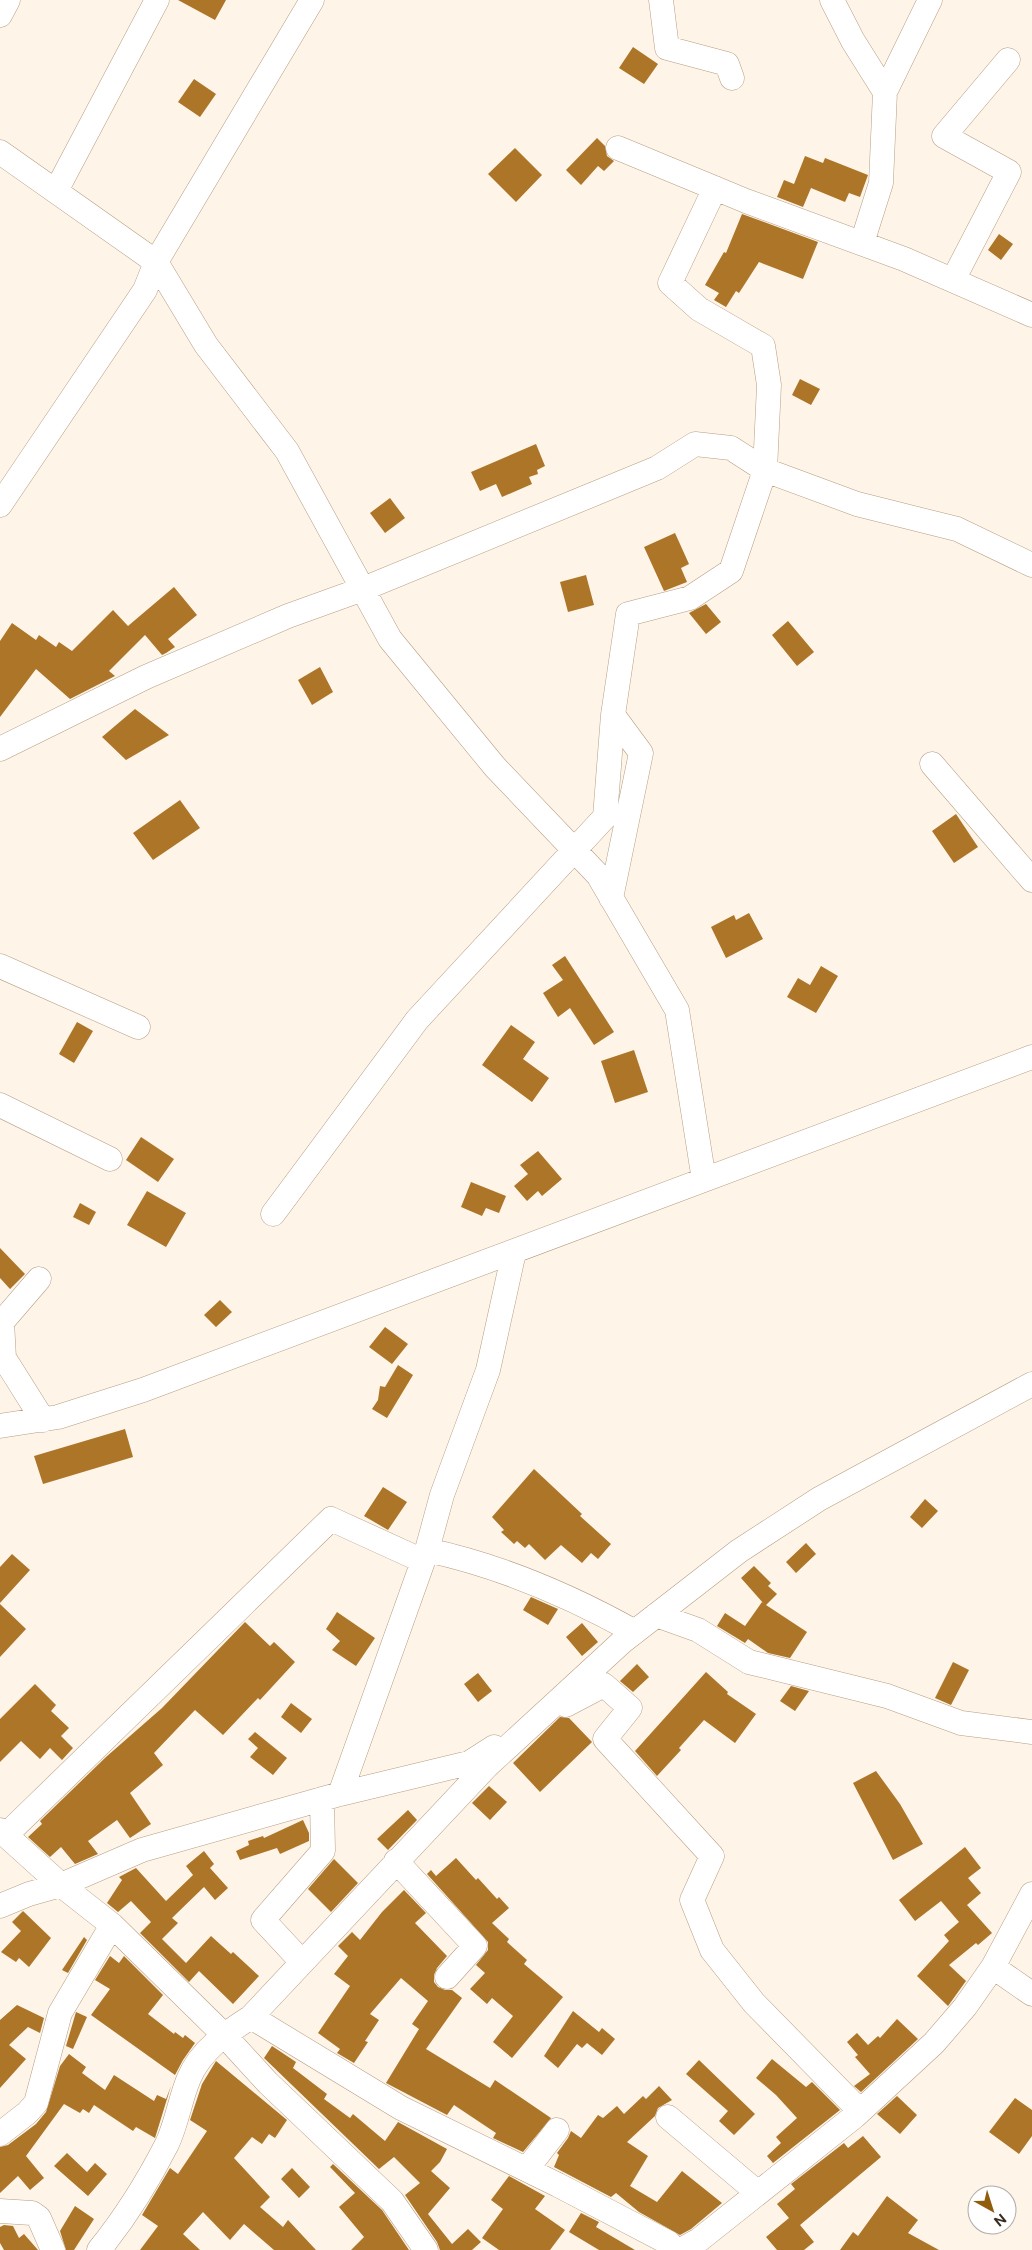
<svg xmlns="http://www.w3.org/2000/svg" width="1032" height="2250" font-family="'Public Sans',sans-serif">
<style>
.building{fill:#ac7528}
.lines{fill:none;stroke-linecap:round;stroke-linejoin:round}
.minor-casing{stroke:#b69e83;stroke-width:25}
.minor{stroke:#fff;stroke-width:24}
</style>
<rect width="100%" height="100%" fill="#fef4e8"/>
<path class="building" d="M178,0H226L215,20Z
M633,47L658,64L644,84L619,68Z
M194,79L216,94L200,117L178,102Z
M597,138L605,146L607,156L614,161L604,171L598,166L581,185L566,170Z
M515,148L542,175L516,202L488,174Z
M805,156L823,163L825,158L868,175L860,197L849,193L845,202L811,188L803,207L777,197L784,180L794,184Z
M742,214L818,242L803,279L759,262L739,293L736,291L726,307L714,300L719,293L705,285L724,252L726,253Z
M999,234L1013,244L1001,260L988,250Z
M800,379L820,389L811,405L792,395Z
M536,444L545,466L537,470L538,474L529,477L532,484L502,497L496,484L480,491L471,472Z
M390,498L405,518L385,533L370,513Z
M675,533L689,564L681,568L687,582L664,591L644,547Z
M586,575L594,605L568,612L560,582Z
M174,587L197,615L168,639L175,647L166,653L162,655L145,635L109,671L115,676L70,699L36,669L0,717V641L12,623L36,640L39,635L56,647L59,642L72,651L113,610L128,626Z
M706,604L721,622L706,634L689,613Z
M788,621L814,652L797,666L772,635Z
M320,667L333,692L312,705L298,680Z
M135,709L169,735L126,760L102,737Z
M180,800L200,828L153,860L133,833Z
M956,814L978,847L954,863L932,831Z
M749,913L763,939L726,958L711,927L734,915L736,920Z
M565,956L614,1032L594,1045L570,1008L558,1017L543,993L563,980L552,965Z
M821,966L838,976L816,1013L787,997L798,978L810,985Z
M77,1022L93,1031L74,1063L59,1054Z
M511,1025L535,1042L523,1059L549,1078L532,1102L482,1065Z
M634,1050L648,1092L615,1103L601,1061Z
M141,1137L174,1159L158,1182L126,1160Z
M538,1151L562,1179L542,1196L538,1191L527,1201L514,1186L528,1174L520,1165Z
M471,1182L506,1196L499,1213L486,1208L482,1216L461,1207Z
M147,1191L186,1213L166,1247L127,1225Z
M80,1203L96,1212L89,1225L73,1217Z
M0,1248L25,1274L10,1289L0,1278Z
M220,1300L232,1312L216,1327L204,1315Z
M385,1327L408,1344L392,1364L369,1347Z
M398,1365L413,1375L387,1418L372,1409L378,1400L380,1386L385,1387Z
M125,1429L133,1457L43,1484L34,1456Z
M534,1469L582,1514L580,1516L611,1544L598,1559L591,1553L582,1563L561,1545L545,1560L529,1544L525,1548L517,1541L514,1544L501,1532L504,1530L492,1517Z
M383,1487L407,1502L388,1530L364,1516Z
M925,1499L938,1511L922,1528L910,1517Z
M806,1543L816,1554L796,1573L786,1562Z
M12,1554L30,1570L0,1603V1567Z
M754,1566L771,1583L768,1586L777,1594L766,1605L807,1632L790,1658L768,1653L748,1639L745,1643L717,1626L725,1613L745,1626L762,1602L764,1604L741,1578Z
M531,1597L558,1609L548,1625L523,1610Z
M0,1604L26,1629L0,1657Z
M337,1612L375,1638L356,1666L332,1650L340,1641L326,1629Z
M245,1622L270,1646L274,1642L295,1662L260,1700L258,1698L223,1735L195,1710L154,1753L163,1765L130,1793L151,1824L130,1838L117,1820L88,1841L98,1854L75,1864L61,1847L50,1857L28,1837L42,1824L40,1821L106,1757L162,1708Z
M582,1623L598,1642L582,1656L566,1637Z
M953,1662L969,1670L951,1705L935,1698Z
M637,1664L649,1677L633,1692L620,1681Z
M706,1672L728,1692L727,1694L756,1714L735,1743L704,1720L679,1748L681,1750L657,1776L635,1751Z
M478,1673L492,1691L478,1702L464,1684Z
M35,1684L56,1705L51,1711L69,1728L61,1736L73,1748L62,1760L50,1748L40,1759L21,1741L0,1762V1719Z
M791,1686L809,1691L795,1711L780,1701Z
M291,1703L312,1719L301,1733L281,1717Z
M560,1717L569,1718L592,1742L540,1792L513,1763Z
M255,1732L287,1758L273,1775L250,1757L258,1748L248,1739Z
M876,1771L900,1804L923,1844L893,1860L853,1783Z
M489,1786L507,1802L490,1820L472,1803Z
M408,1810L417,1820L388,1850L377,1839Z
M303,1820L309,1833V1841L280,1854L277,1848L240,1860L236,1851L249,1845L248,1841L263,1836L264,1838Z
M965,1847L981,1868L968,1878L981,1893L967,1905L992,1933L978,1945L976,1943L949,1965L966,1981L948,2006L917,1976L949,1941L944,1935L959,1922L941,1901L915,1921L899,1900Z
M204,1851L214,1864L210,1868L228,1888L215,1900L204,1887L172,1918L178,1923L162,1939L186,1963L211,1936L231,1954L233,1952L259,1976L233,2004L199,1971L189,1982L140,1933L151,1922L131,1901L118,1912L107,1903L122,1880L119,1877L136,1868L166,1901L193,1875L186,1866Z
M456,1858L476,1880L478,1878L497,1899L499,1897L509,1908L492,1923L509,1939L507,1942L527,1960L524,1964L563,1997L512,2058L493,2042L513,2016L492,1998L487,2004L470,1989L485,1973L476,1965L488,1950V1942L427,1874L431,1870L436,1876Z
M334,1859L358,1883L331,1912L308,1889Z
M404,1890L426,1913L415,1923L447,1956L437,1968L434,1975V1982L438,1987L445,1990H452L462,1998L426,2049L490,2088L495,2080L551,2118L523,2152L493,2138L496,2133L454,2105L447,2115L386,2083L419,2029L412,2024L428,2001L401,1978L370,2014L379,2020L365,2041L368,2042L354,2063L337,2053L340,2049L318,2033L350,1986L334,1974L348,1956L338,1946L352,1932L360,1940L382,1912Z
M23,1911L51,1938L29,1967L19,1958L16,1962L1,1952L21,1931L12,1922Z
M84,1937L87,1940L68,1973L62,1970Z
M110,1956L119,1963L124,1956L163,1995L148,2014L174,2034L175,2032L183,2038L185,2035L195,2043L183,2060L175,2075L91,2015L110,1989L95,1980Z
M17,2005L44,2018L40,2033L28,2027L9,2045L26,2059L0,2088V2020Z
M573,2011L599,2032L602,2028L615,2039L602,2055L587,2043L582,2048L577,2044L558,2068L544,2056Z
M76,2012L87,2017L73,2049L66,2046Z
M897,2019L918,2039L861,2092L854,2086L870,2074L855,2057L858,2055L847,2042L857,2033L868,2045L878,2036L880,2038Z
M272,2046L296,2062L293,2068L327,2094L324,2099L350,2118L353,2114L385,2141L398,2122L447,2149L440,2162L431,2171L450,2188L428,2214L452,2244L468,2229L481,2242L472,2250H440L437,2242L405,2195L420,2183L394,2157L379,2169L264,2058Z
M69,2054L86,2067L82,2073L105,2090L114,2075L154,2101L157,2095L166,2099L171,2086L155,2138L136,2127L133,2131L94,2105L89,2113L83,2109L80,2113L64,2104L26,2156L44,2178L30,2190L18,2176L0,2193V2147L8,2145L36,2124L46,2112L60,2066Z
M772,2059L806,2087L812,2082L840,2110L773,2163L767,2156L781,2143L776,2137L797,2118L776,2095L756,2078Z
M699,2060L755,2114L734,2135L719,2121L728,2111L686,2074Z
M216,2061L287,2120L275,2138L269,2134L262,2144L252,2137L234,2158L270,2197L260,2207L283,2227L288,2220L316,2250H274L244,2224L230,2240L203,2212L183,2234L200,2250H140L158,2226L142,2215L170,2168L178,2174L207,2131L190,2120L202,2084Z
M659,2086L672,2100L658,2108L655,2116L627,2142L648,2156L630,2186L657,2202L682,2171L722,2203L691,2229L680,2235L639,2212L616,2193L611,2197L554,2167L559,2155L557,2153L568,2138L571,2131L581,2138L598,2115L603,2118L617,2106L624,2114L643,2096L646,2099Z
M897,2096L917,2115L900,2134L877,2114Z
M1015,2098L1032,2110V2136L1019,2154L989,2132Z
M863,2136L881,2157L800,2225L814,2242L804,2250H777L766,2237L789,2218L777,2204L795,2189L791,2184L844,2143L848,2148Z
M67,2153L87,2172L95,2163L107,2174L88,2196L54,2166Z
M333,2164L382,2210L409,2250H351L364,2237L339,2207L355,2193L330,2167Z
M292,2168L310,2187L299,2198L281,2179Z
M509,2176L545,2196L535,2209L565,2230L550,2250H499L482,2238L503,2209L491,2200Z
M887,2196L918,2220L908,2233L939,2250H840L853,2232L858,2236Z
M75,2206L94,2219L74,2250H66L60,2231Z
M581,2213L599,2222L596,2227L635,2250H599L569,2232Z
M4,2225L13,2226L19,2238L24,2234L38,2250H4L0,2243V2227Z"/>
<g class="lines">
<g class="minor-casing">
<path id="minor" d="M661,0L667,48L727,64L732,78
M832,0L853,41L885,92L881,183L862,243
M0,15L8,0
M885,92L930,0
M618,148L746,201L904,259L1032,315
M0,152L156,262L206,345L287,451L390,639L495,767L598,875L677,1010L704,1180
M56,191L157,0
M953,280L1009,172L944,136L1008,60
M0,505L145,290L156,262L312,0
M0,749L146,677L288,616L363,589L657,468L695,444L731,448L765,470L769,385L763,346L699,309L670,283L715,188
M932,764L1032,880
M611,898L641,753L613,715L628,614L690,598L731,571L765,470L857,504L957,529L1032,565
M0,966L138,1027
M0,1105L110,1159
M273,1214L417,1020L605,817L613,715
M39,1279L2,1322L4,1358L43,1420
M0,1426L58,1417L143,1390L1032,1057
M427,1550C501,1566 569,1595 635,1632
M656,1615L698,1630L749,1662L887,1696L961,1723L1032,1732
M566,1705L604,1685L630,1708L605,1739L712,1856L692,1900L712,1950L754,2003L860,2111
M340,1794L427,1550L442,1495L488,1370L514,1252
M0,1830L61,1885L112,1925L224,2035L268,2083L392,2201L426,2250
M6,1835L331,1519L423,1561
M396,1861L475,1946L447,1977
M0,1906L29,1894L61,1885L142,1850L340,1794L469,1763L494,1747
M302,1962L263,1920L323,1851L322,1799
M993,1967L1032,1994
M251,2017L401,2108L558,2185L669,2243L675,2250
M668,2117L758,2193
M0,2134L27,2113L36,2103L60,2013L112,1925
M527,2169L557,2130
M0,2211L32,2213L39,2218L53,2250
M99,2250C125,2218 148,2181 167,2144C177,2123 180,2099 189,2078C201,2050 226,2033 251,2017L487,1766L623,1641L739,1551L819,1499L1032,1384
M681,2250L699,2240L855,2116L934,2043L965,2007L993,1967L1032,1894"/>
</g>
<use href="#minor" class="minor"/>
</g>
<g transform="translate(992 2210) rotate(141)"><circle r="24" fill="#ffffff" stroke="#afaba7"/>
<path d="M0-4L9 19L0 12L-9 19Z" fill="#905d0d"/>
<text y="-8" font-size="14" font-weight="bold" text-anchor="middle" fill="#372d22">N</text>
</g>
</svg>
